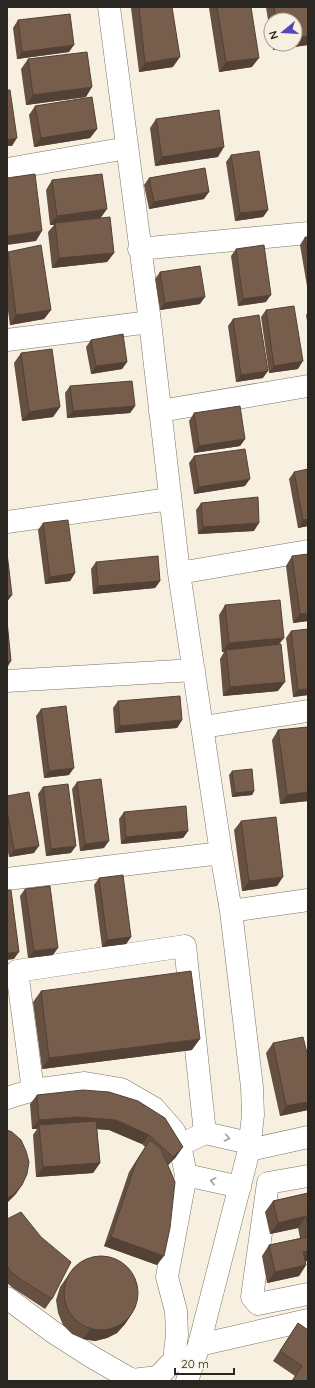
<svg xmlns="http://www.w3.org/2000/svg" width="315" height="1388" font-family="Quicksand,sans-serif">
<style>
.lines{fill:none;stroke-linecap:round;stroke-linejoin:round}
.minor-casing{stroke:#797466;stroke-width:23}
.minor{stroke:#fff;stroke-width:22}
.wall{fill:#665041}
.shaded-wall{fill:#534135}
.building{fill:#775d4c;stroke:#534135}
.oneway{stroke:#9f9e9c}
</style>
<rect width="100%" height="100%" fill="#f7f0e1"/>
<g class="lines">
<g class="minor-casing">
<path id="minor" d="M109,7L150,322L179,573L221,853L231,911L252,1087L253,1115L249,1150L199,1345L187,1381
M7,169L127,148
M139,249L308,233
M7,340L150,322
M160,411L308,386
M7,522L170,499
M179,573L308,551
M7,681L194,670
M203,727L308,711
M7,879L221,853
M231,911L308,900
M33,1090L17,971L185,946L205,1133L180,1145
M7,1098L33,1090L85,1083L121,1089L154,1108L174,1131L180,1145L186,1175L167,1277L176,1311L177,1335L174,1360L158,1377L132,1380L92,1357L53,1332L7,1298
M205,1133L249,1143
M249,1150L308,1137
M186,1175L240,1187
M308,1176L268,1183L252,1297L258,1304L308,1294
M199,1345L308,1320"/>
</g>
<use href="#minor" class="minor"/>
</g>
<path class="wall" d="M132,7H172L173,67L139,72L131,8Z
M210,7H251L252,67L219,72L209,8Z
M266,7H308V45L273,50L272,44H295V20H271V39Z
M18,20L69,52L17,59L13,28Z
M28,59L86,97L26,105L21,69Z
M35,106L97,129L90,138L34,147L29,115Z
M156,119L218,157L155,166L150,128Z
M231,155L268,210L263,217L235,221L226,162Z
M149,178L204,199L149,209L144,185Z
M52,180L101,218L114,253L107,262L52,268L48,232L54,225H50L46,190Z
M305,237H308V292L300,245Z
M236,249L266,302L238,306L231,256Z
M8,252L51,310L44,319L10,325L7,304V254Z
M160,272L200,304L160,310L155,279Z
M266,310L298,369L269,373L261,317Z
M308,312V327L306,315Z
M233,319L263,378L236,382L228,326Z
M91,340L127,362L122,369L91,374L86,347Z
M21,353L60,407L53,417L22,421L14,363Z
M70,386L135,406L130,413L67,418L65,393Z
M194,413L245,439L240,446L194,453L189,421Z
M194,456L245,486L194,494L189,463Z
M294,472L308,526L298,528L289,479Z
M201,503L254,531L198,534L196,510Z
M43,523L75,573L70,581L45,584L38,530Z
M292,556L308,621L293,623L286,566Z
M96,562L160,581L155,588L93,594L91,569Z
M225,605L279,644L278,691L223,696L220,659L224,652H222L219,615Z
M308,629V695L293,697L286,638L291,631Z
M118,701L182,720L177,728L115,733L113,708Z
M41,709L69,775L44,778L36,716Z
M308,727V801L280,804L272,740L278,730Z
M232,771L254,791L252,795L232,797L229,775Z
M77,782L104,848L80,851L72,789Z
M43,787L71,853L46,856L38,794Z
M7,796L34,853L9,857L7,847Z
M124,812L188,831L183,838L121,844L119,819Z
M241,821L277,886L242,891L234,830Z
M99,878L131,937L126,944L102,947L94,885Z
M25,889L53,955L28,958L20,896Z
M41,991L192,1050L42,1069L33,1002Z
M273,1043L308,1057V1110L280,1116L266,1053Z
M109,1092L176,1157L168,1165L157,1265L104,1246L129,1172L145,1147L142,1144L109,1130L97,1129L100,1163L93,1173L36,1177L33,1135L37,1129H32L30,1104L37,1095Z
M308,1193V1263L307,1261H306V1265L299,1276L267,1283L262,1256L269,1245L300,1238L298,1228L270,1234L265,1212L273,1201Z
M7,1219L41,1237L52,1299L45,1309L13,1288L7,1283Z
M74,1267L131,1315L125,1324L117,1333L107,1338L95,1341L83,1339L72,1334L63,1325L58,1313L56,1300L60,1287Z
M298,1323L308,1381H292L295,1376L273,1361Z"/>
<path class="shaded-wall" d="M308,36V45L273,50L277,44H295V38Z
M74,45L69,52L17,59L22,52Z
M180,57L173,67L139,72L145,63Z
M259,58L252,67L219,72L226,62Z
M92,87L86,97L26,105L33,95Z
M97,129L90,138L34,147L41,138Z
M17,138L12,146H7V140Z
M224,147L218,157L155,166L162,157Z
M209,192L204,199L149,209L154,202Z
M107,209L100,219L55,223L54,225H50L57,216Z
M268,210L263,217L235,221L240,213Z
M42,231L36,241L7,245V236Z
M114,253L107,262L52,268L59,258Z
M271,295L266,302L238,306L243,299Z
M205,297L200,304L160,310L165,303Z
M51,310L44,319L10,325L16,315Z
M303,361L298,369L269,373L274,366Z
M127,362L122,369L91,374L96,366Z
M268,371L263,378L236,382L241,375Z
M135,406L130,413L67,418L73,411Z
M60,407L53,417L22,421L29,412Z
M245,439L240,446L194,453L199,446Z
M250,479L245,486L194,494L199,487Z
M308,519V526L298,528L303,520Z
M259,523L254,531L198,534L203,527Z
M75,573L70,581L45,584L50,577Z
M160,581L155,588L93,594L98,586Z
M12,595L7,602V596Z
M308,613V621L293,623L300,614Z
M284,638L277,647L226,650L224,652H222L229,643Z
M11,661L7,668V662Z
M285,682L278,691L223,696L230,687Z
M308,689V695L293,697L298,690Z
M182,720L177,728L115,733L120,726Z
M74,768L69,775L44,778L49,771Z
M254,791L252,795L232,797L235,793Z
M308,792V801L280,804L287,795Z
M188,831L183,838L121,844L126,837Z
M109,841L104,848L80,851L85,844Z
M39,846L34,853L9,857L14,850Z
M76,846L71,853L46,856L51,849Z
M283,877L277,886L242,891L249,881Z
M131,937L126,944L102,947L107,940Z
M58,948L53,955L28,958L34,951Z
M19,952L14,959L7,960V953Z
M200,1039L192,1050L42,1069L49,1058Z
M308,1102V1110L280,1116L286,1106Z
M78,1117L116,1120L149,1135L142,1144L109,1130L39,1125L37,1129H32L39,1120Z
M183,1147L176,1157L166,1167L173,1157Z
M100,1163L93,1173L36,1177L43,1167Z
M22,1185L16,1194L7,1203V1198Z
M306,1216L298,1228L270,1234L278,1223Z
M111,1237L164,1256L157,1265L104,1246Z
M308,1251L307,1261L296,1264L303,1252Z
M306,1265L299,1276L267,1283L275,1272Z
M131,1315L125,1324L117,1333L107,1338L95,1341L83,1339L90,1329Z"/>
<path class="building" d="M139,7H172L180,57L145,63Z
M217,7H251L259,58L226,62Z
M274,7H308V36L295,38V20H276Z
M70,14L74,45L22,52L18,20Z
M87,52L92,87L33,95L28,59Z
M7,90H10L17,138L7,140Z
M92,97L97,129L41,138L35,106Z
M219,110L224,147L162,157L156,119Z
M259,151L268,210L240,213L231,155Z
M205,168L209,192L154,202L149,178Z
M35,174L42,231L7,236V178Z
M102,174L107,209L57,216L52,180Z
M110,217L114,253L59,258L55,223Z
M305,237H308V256Z
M41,245L51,310L16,315L8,252Z
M264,245L271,295L243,299L236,249Z
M200,266L205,297L165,303L160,272Z
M294,306L303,361L274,366L266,310Z
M259,315L268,371L241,375L233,319Z
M123,334L127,362L96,366L91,340Z
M52,349L60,407L29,412L21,353Z
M132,381L135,406L73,411L70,386Z
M240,406L245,439L199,446L194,413Z
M245,449L250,479L199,487L194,456Z
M308,469V519L303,520L294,472Z
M258,497L259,523L203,527L201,503Z
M68,520L75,573L50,577L43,523Z
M7,553L12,595L7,596Z
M308,554V613L300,614L292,556Z
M158,556L160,581L98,586L96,562Z
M280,600L284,638L229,643L225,605Z
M7,621L11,661L7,662Z
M308,629V689L298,690L291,631Z
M281,644L285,682L230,687L226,650Z
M180,696L182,720L120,726L118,701Z
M66,706L74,768L49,771L41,709Z
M308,727V792L287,795L278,730Z
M252,769L254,791L235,793L232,771Z
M101,779L109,841L85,844L77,782Z
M68,784L76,846L51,849L43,787Z
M29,792L39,846L14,850L7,810V796Z
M186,806L188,831L126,837L124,812Z
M276,817L283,877L249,881L241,821Z
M123,875L131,937L107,940L99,878Z
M50,886L58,948L34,951L25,889Z
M7,890H11L19,952L7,953Z
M191,971L200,1039L49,1058L41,991Z
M303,1037L308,1057V1102L286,1106L273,1043Z
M83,1090L109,1092L138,1101L165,1118L183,1147L173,1157L149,1135L116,1120L78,1117L39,1120L37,1095Z
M96,1121L100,1163L43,1167L39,1125Z
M7,1130L12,1132L21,1140L26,1151L29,1162L27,1174L22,1185L14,1194L7,1198Z
M150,1140L161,1149L175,1182L170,1228L164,1256L111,1237L136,1162Z
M308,1193V1226L306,1216L278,1223L273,1201Z
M21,1212L41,1237L71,1262L52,1299L20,1279L10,1271L7,1266V1219Z
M308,1237V1251L303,1252L306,1265L275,1272L269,1245Z
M64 1293a37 37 0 1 1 74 0a37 37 0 1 1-74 0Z
M298,1323L308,1330V1381H292L302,1366L280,1351Z"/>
<defs><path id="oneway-chevron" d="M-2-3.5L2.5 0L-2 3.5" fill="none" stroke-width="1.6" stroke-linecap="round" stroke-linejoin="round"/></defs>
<g class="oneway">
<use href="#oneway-chevron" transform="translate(227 1138) rotate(12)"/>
<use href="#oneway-chevron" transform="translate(213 1181) rotate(-167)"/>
</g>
<rect width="315" height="1388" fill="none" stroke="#2a2722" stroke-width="16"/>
<g transform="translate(283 32) rotate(252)"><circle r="19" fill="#f7f0e1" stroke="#a5a095"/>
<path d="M0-3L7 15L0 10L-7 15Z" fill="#5147be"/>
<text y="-6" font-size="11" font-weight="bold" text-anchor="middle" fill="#2a2722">N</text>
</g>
<path d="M175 1368v6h59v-6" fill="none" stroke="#2a2722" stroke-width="2"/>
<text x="181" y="1368" font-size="12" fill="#2a2722" stroke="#f7f0e1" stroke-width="3" paint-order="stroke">20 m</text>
</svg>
